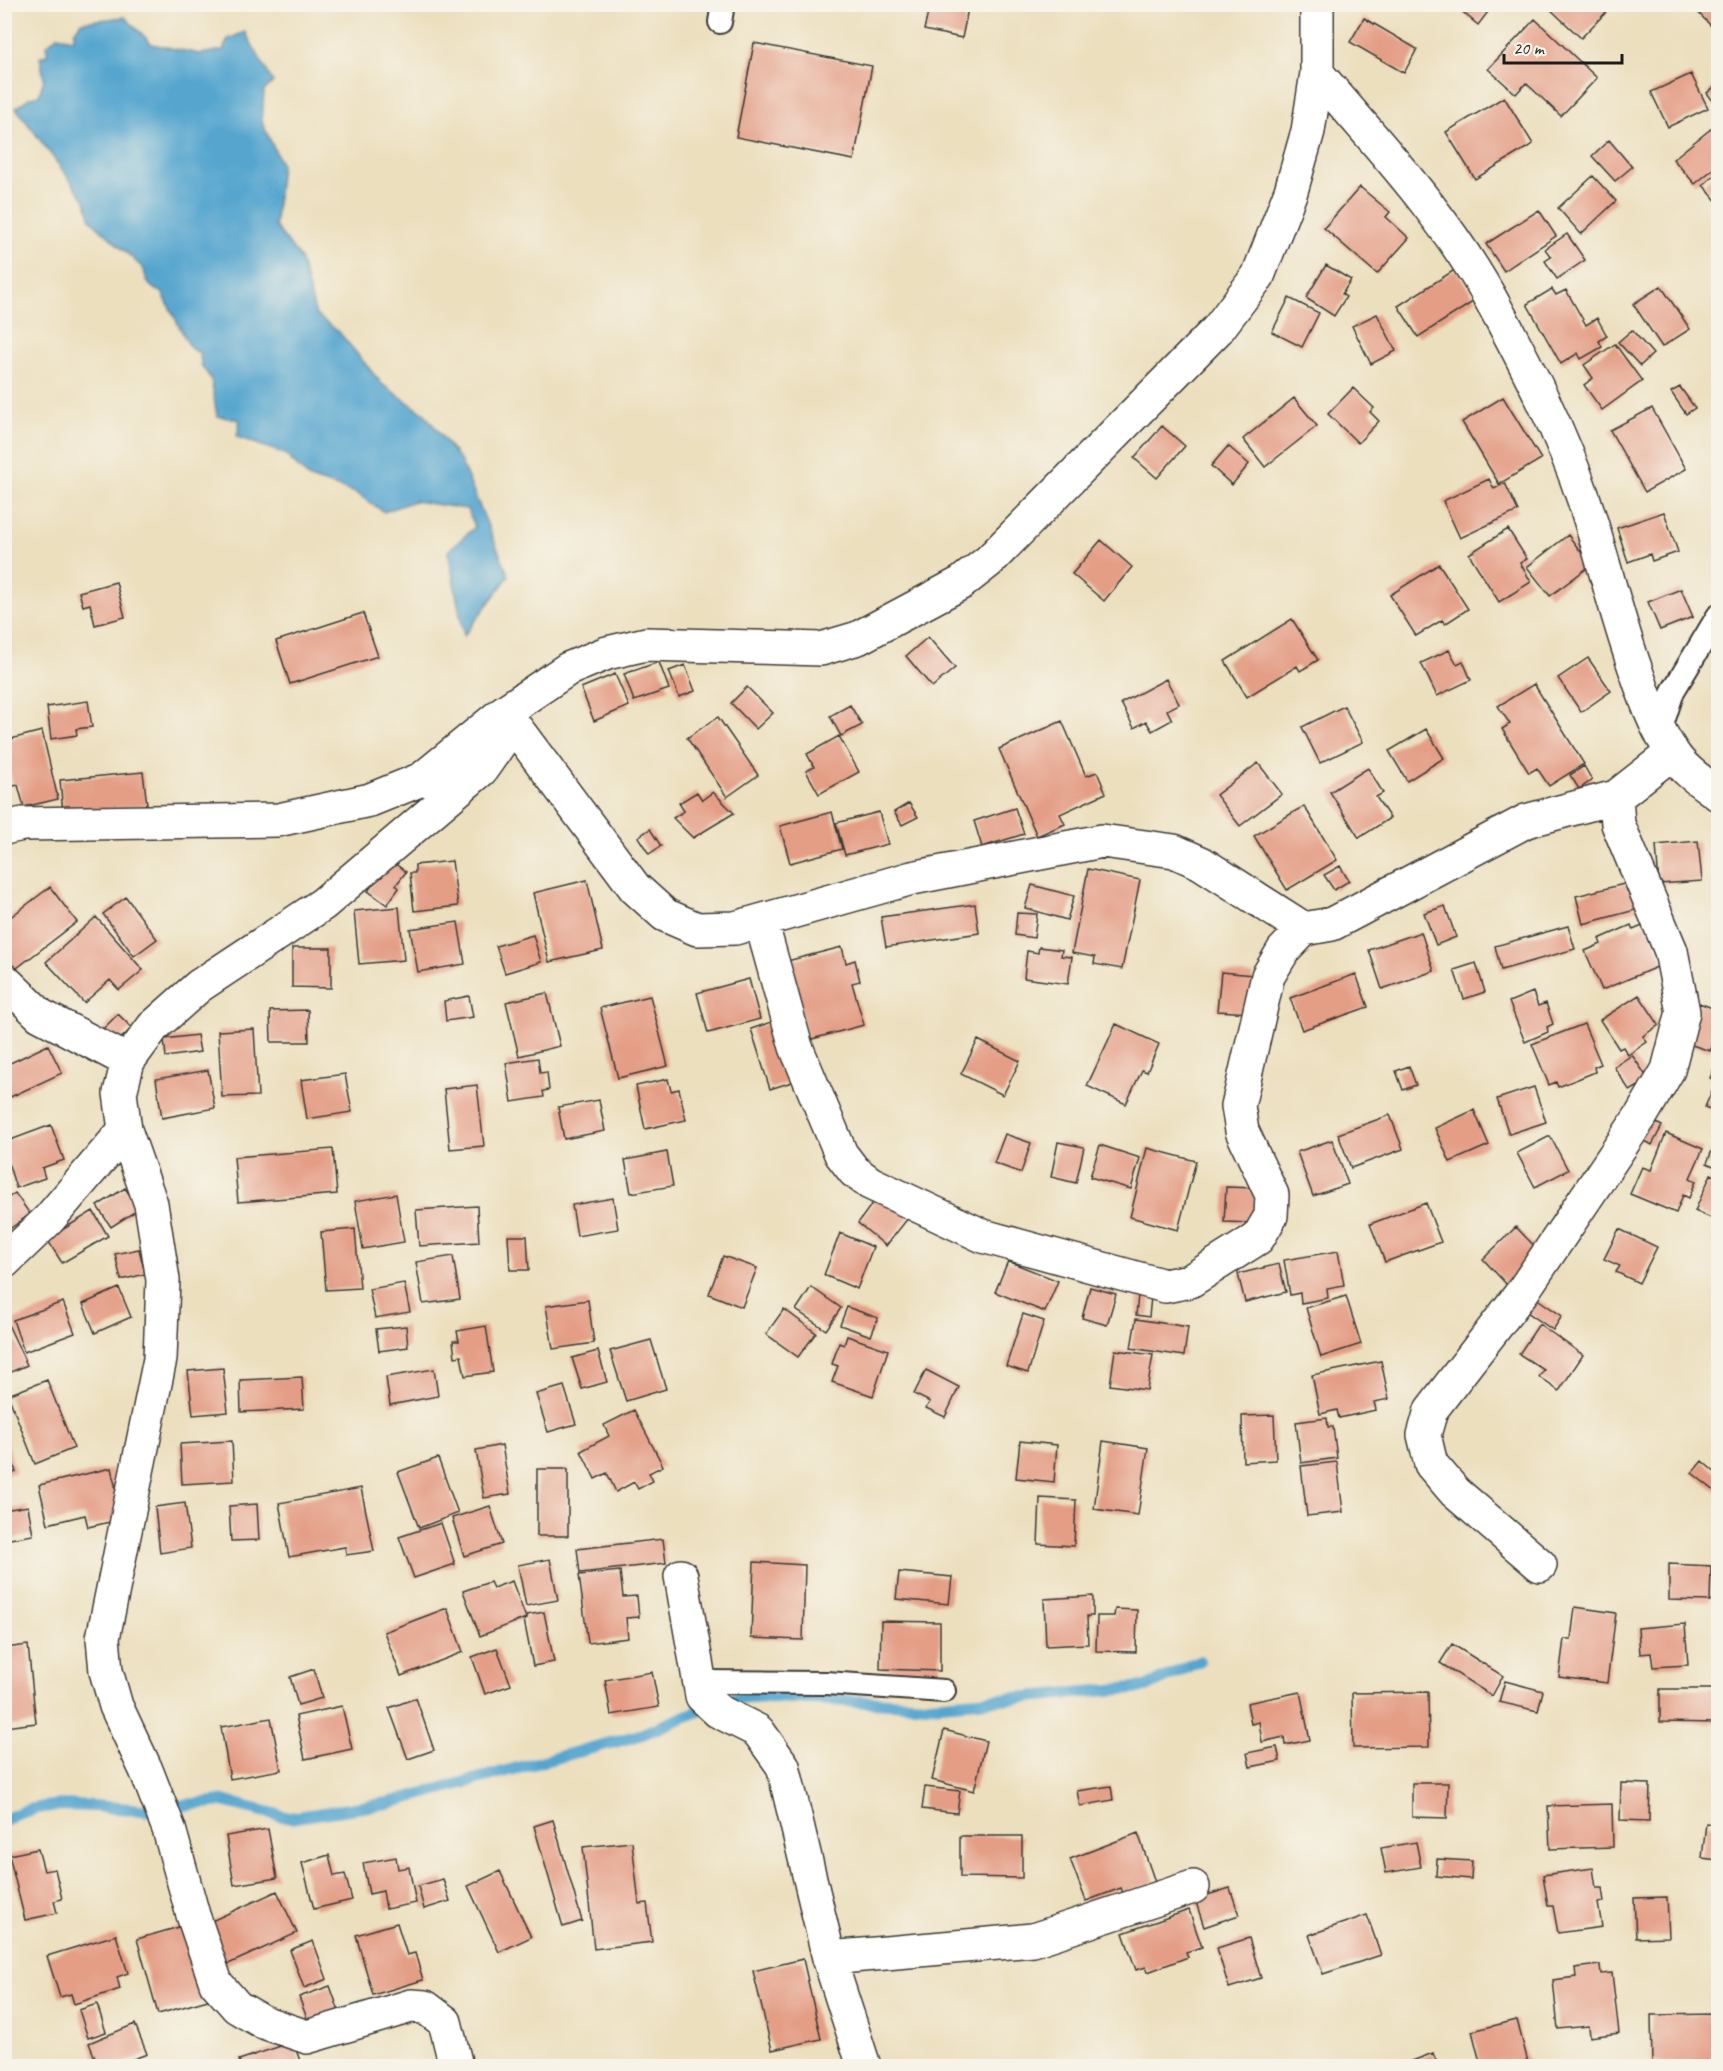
<svg xmlns="http://www.w3.org/2000/svg" width="1723" height="2071" font-family="Caveat,sans-serif">
<style>
.water{fill:#55a5cf;stroke:#386076;stroke-width:1.5}
.lines{fill:none;stroke-linecap:round;stroke-linejoin:round}
.stream{stroke:#55a5cf;stroke-width:12}
.building{fill:#e49e86}
.service-casing{stroke:#3b3934;stroke-width:26}
.minor-casing{stroke:#3b3934;stroke-width:36}
.service{stroke:#fff;stroke-width:22}
.minor{stroke:#fff;stroke-width:33}
</style>
<rect width="100%" height="100%" fill="#f7f3e8"/>
<filter id="ink" filterUnits="userSpaceOnUse"><feTurbulence type="fractalNoise" baseFrequency=".0167" numOctaves="2"/><feDisplacementMap in="SourceGraphic" scale="12" xChannelSelector="R" yChannelSelector="G"/><feConvolveMatrix kernelMatrix="1 2 1 2 8 2 1 2 1" color-interpolation-filters="sRGB"/></filter>
<filter id="wash" filterUnits="userSpaceOnUse"><feTurbulence type="fractalNoise" baseFrequency=".008" numOctaves="4" result="noise"/><feDisplacementMap in="SourceGraphic" scale="24" xChannelSelector="R" yChannelSelector="G"/><feGaussianBlur stdDeviation="1.35" result="paint"/><feColorMatrix in="noise" values="0 0 0 0 0 0 0 0 0 0 0 0 0 0 0 0 0 1.4 0 .05"/><feComposite in="paint" operator="in"/></filter>
<g filter="url(#wash)">
<rect width="100%" height="100%" fill="#ecdfbe"/>
<path class="water" d="M125,17L152,44L200,54L223,50L228,39L245,32L273,82L264,91L262,122L281,164L275,226L300,258L316,315L339,332L382,384L425,414L461,462L509,576L464,636L448,551L475,527L467,509L414,501L384,512L356,493L309,478L285,454L237,437L240,420L217,416L211,379L201,365L200,353L190,348L162,292C150,289 146,282 144,269L91,220L85,200L16,108L29,98L39,95L44,79L40,57L48,54L46,46L57,36L74,39V32L81,22Z"/>
<g class="lines">
<path class="stream" d="M176,1806L223,1801L290,1818L388,1803L640,1735L728,1699L773,1697L929,1705L1038,1696L1146,1687L1199,1661
M4,1821C45,1795 105,1808 152,1811"/>
</g>
<g id="blocks">
<path class="building" d="M930,4H969L962,38L924,30Z
M1453,4H1494L1478,25Z
M1552,4H1614L1581,38L1549,8Z
M1690,4H1718V26L1715,30Z
M1364,18L1417,49L1404,73L1350,42Z
M1535,19L1597,78L1561,116L1526,83L1516,94L1488,69Z
M754,43L872,66L854,160L736,137Z
M1691,74L1708,108L1668,127L1651,92Z
M1718,84V108L1707,93Z
M1504,97L1533,144L1475,179L1446,132Z
M1712,128L1718,136V165L1695,184L1673,159Z
M1609,140L1632,167L1615,181L1592,156Z
M1718,172V203L1703,185Z
M1593,176L1616,201L1581,234L1558,208Z
M1360,187L1390,212L1386,217L1409,238L1377,274L1324,228Z
M1539,210L1556,236L1504,271L1486,244Z
M1567,234L1585,260L1557,279L1545,261L1551,257L1545,249Z
M1326,265L1351,280L1342,294L1346,297L1334,316L1306,298Z
M1456,269L1476,300L1418,337L1398,306Z
M1661,286L1690,329L1662,347L1633,304Z
M1552,289L1556,295L1566,290L1586,325L1597,318L1607,336L1599,341L1602,347L1581,359L1578,353L1561,364L1527,304Z
M1289,298L1319,313L1302,347L1272,332Z
M1377,314L1396,351L1371,364L1352,326Z
M1632,330L1653,354L1640,366L1618,342Z
M1615,344L1642,381L1602,410L1584,385L1593,378L1584,365Z
M1680,387L1695,408L1686,414L1671,392Z
M1353,388L1374,408L1370,412L1379,421L1358,443L1328,414Z
M1503,397L1541,459L1499,484L1462,422Z
M1294,398L1317,426L1265,467L1243,439Z
M1652,408L1686,469L1645,492L1610,430Z
M1162,426L1185,446L1157,478L1134,458Z
M1228,446L1249,464L1232,485L1211,466Z
M1489,479L1494,489L1505,483L1518,511L1460,538L1443,501Z
M1664,512L1678,552L1652,561L1650,554L1628,562L1617,528Z
M1508,529L1527,559L1520,563L1531,582L1499,602L1469,554Z
M1568,535L1591,565L1550,596L1527,567Z
M1101,540L1132,567L1104,601L1072,574Z
M1439,564L1468,609L1445,624L1442,620L1416,636L1390,595Z
M116,582L125,617L95,625L90,604L83,606L79,592Z
M1681,589L1693,617L1660,630L1648,602Z
M363,613L378,656L290,684L276,641Z
M1292,619L1318,660L1300,671L1297,666L1247,697L1225,661Z
M928,637L955,668L932,687L906,656Z
M1449,650L1457,664L1463,661L1471,680L1437,696L1421,663Z
M1588,658L1611,691L1581,712L1558,678Z
M659,662L669,689L634,701L624,674Z
M685,665L695,691L679,697L669,671Z
M615,674L629,706L594,721L581,688Z
M1166,679L1179,704L1167,710L1172,720L1152,731L1146,721L1134,728L1121,703Z
M1534,684L1584,764L1549,786L1537,768L1529,773L1502,729L1510,724L1498,706Z
M747,687L773,713L756,729L731,703Z
M88,701L92,727L76,729L77,735L51,739L47,707Z
M850,705L862,725L841,736L830,716Z
M1344,706L1363,742L1320,763L1302,727Z
M718,717L758,775L727,797L687,738Z
M1062,721L1086,776L1097,772L1106,793L1060,814L1065,824L1037,836L999,749Z
M1426,729L1444,758L1407,781L1389,751Z
M42,731L58,799L24,807L18,785L13,786L6,755L11,754L7,740Z
M839,736L859,772L819,794L806,771L814,767L807,754Z
M1258,763L1282,794L1240,826L1216,795Z
M1584,766L1592,780L1579,789L1570,775Z
M1368,768L1383,793L1376,797L1390,818L1359,838L1330,792Z
M143,772L147,805L63,813L60,780Z
M697,792L702,800L713,792L734,813L693,838L673,818L684,811L679,803Z
M909,803L918,817L902,825L894,812Z
M1304,806L1337,860L1287,890L1254,836Z
M1015,808L1024,834L982,847L974,821Z
M832,812L842,849L790,863L780,826Z
M879,812L888,844L845,855L836,823Z
M650,829L661,846L649,854L638,837Z
M1698,841L1702,881L1659,884L1656,845Z
M390,860L406,872L396,885L399,888L387,905L368,891Z
M452,861L458,906L414,911L410,873H415V865Z
M1340,866L1349,881L1334,890L1324,875Z
M1088,869L1140,880L1122,969L1094,964L1095,957L1072,953Z
M587,880L603,950L549,962L533,893Z
M1632,882L1639,909L1583,924L1576,896Z
M1032,885L1074,896L1067,920L1025,908Z
M50,887L77,922L13,971L4,960V922Z
M126,897L157,939L134,956L103,914Z
M975,904L979,933L886,947L881,917Z
M1445,906L1456,937L1436,945L1424,913Z
M399,907L404,960L359,964L354,911Z
M1017,913L1037,914L1034,938L1015,935Z
M96,917L143,970L119,990L110,980L84,1003L46,962Z
M458,922L465,964L418,972L410,929Z
M1647,924L1664,964L1602,990L1585,951L1601,944L1599,939L1631,925L1633,930Z
M1568,926L1575,949L1501,970L1495,946Z
M1421,932L1434,971L1382,989L1369,950Z
M533,935L541,962L505,973L496,946Z
M842,947L846,963L855,960L860,981L852,983L864,1025L808,1040L787,961Z
M1039,947L1062,950L1061,956L1072,957L1068,984L1024,978L1027,951L1038,953Z
M292,948H331V988L292,987Z
M1476,963L1485,992L1464,999L1454,970Z
M1221,972L1253,975L1251,1013L1217,1011Z
M1356,974L1368,1007L1302,1030L1290,998Z
M749,979L760,1019L708,1033L697,993Z
M1533,992L1538,1006L1546,1003L1553,1024L1547,1027L1548,1032L1525,1042L1509,1002Z
M547,993L560,1046L519,1056L506,1002Z
M1639,995L1659,1025L1643,1036L1647,1042L1628,1055L1623,1047L1619,1049L1600,1020Z
M469,996L473,1017L446,1021L444,1001Z
M650,996L668,1066L618,1078L600,1008Z
M1699,1003L1718,1010V1046L1712,1044L1710,1051L1686,1043Z
M308,1010L309,1042H271L270,1011Z
M118,1014L132,1028L115,1044L102,1030Z
M777,1020L795,1081L770,1089L751,1029Z
M1116,1024L1159,1044L1147,1072L1142,1070L1126,1104L1087,1086Z
M1584,1024L1601,1064L1594,1067L1595,1072L1558,1087L1556,1082L1549,1085L1532,1044Z
M254,1029L258,1096L222,1097L218,1031Z
M197,1035L200,1052L166,1057L164,1039Z
M978,1040L1020,1061L1003,1095L961,1074Z
M48,1045L62,1073L4,1100V1066Z
M1632,1055L1649,1080L1630,1091L1614,1067Z
M538,1058L540,1073L547,1072L549,1090L543,1091L544,1097L512,1102L506,1063Z
M1716,1064L1718,1065V1113L1705,1107L1716,1081L1710,1078Z
M1409,1066L1416,1085L1403,1090L1396,1071Z
M208,1070L215,1108L162,1118L156,1079Z
M345,1074L352,1112L307,1119L301,1080Z
M668,1079L671,1091L679,1089L686,1120L645,1129L636,1086Z
M477,1085L484,1146L450,1149L444,1089Z
M1534,1087L1546,1122L1509,1134L1497,1099Z
M599,1100L605,1131L564,1139L558,1107Z
M1474,1110L1489,1145L1450,1162L1435,1128Z
M1390,1115L1403,1149L1351,1168L1338,1134Z
M1649,1119L1662,1126L1652,1145L1638,1137Z
M51,1125L64,1160L42,1168L45,1178L16,1188L5,1153V1142Z
M1666,1133L1703,1149L1690,1178L1696,1181L1689,1198L1683,1195L1676,1213L1630,1194L1642,1167L1651,1170Z
M1005,1134L1031,1143L1021,1173L994,1163Z
M1718,1135V1168L1707,1163Z
M1550,1136L1568,1170L1535,1187L1517,1153Z
M1332,1140L1348,1184L1313,1196L1297,1152Z
M1058,1142L1084,1147L1076,1183L1051,1177Z
M1100,1145L1140,1158L1131,1189L1090,1177Z
M1147,1148L1196,1161L1178,1230L1130,1217Z
M333,1149L337,1194L238,1202L234,1157Z
M667,1152L673,1186L631,1193L625,1160Z
M1711,1174L1718,1178V1221L1695,1211Z
M1226,1187L1255,1188V1223L1224,1222Z
M125,1188L139,1209L111,1227L97,1206Z
M15,1193L30,1214L4,1233V1201Z
M396,1194L404,1242L363,1249L355,1201Z
M879,1194L909,1217L886,1246L858,1223Z
M613,1198L618,1229L577,1236L572,1205Z
M1426,1203L1441,1242L1385,1262L1370,1224Z
M477,1206L479,1242L419,1246L416,1210Z
M93,1211L108,1236L62,1263L47,1239Z
M1516,1227L1542,1254L1508,1286L1483,1259Z
M355,1229L360,1288L326,1290L321,1232Z
M1619,1229L1657,1247L1639,1283L1616,1272L1620,1266L1604,1259Z
M840,1233L873,1247L857,1289L824,1275Z
M508,1236H527L529,1270H510Z
M139,1249L145,1274L121,1280L115,1254Z
M1338,1251L1344,1285L1327,1288L1328,1298L1301,1303L1300,1293L1290,1295L1284,1260Z
M453,1256L460,1299L423,1304L416,1262Z
M723,1256L757,1268L742,1307L709,1294Z
M1008,1261L1058,1281L1045,1312L995,1292Z
M1279,1264L1286,1292L1245,1302L1238,1274Z
M404,1283L410,1312L375,1318L369,1289Z
M811,1287L841,1308L826,1330L796,1310Z
M1090,1287L1116,1294L1107,1325L1082,1318Z
M119,1288L131,1317L95,1333L83,1304Z
M1138,1295L1151,1297L1149,1317L1136,1315Z
M1346,1296L1361,1344L1321,1357L1306,1308Z
M1536,1298L1562,1316L1553,1330L1527,1312Z
M588,1300L594,1343L553,1349L546,1306Z
M63,1302L75,1333L24,1352L13,1320Z
M847,1307L878,1318L871,1336L840,1325Z
M784,1309L816,1333L798,1357L766,1334Z
M1023,1314L1044,1321L1028,1373L1006,1366Z
M4,1316L27,1365L4,1375Z
M1136,1319L1188,1327L1184,1356L1131,1348Z
M1539,1324L1583,1355L1559,1391L1539,1377L1544,1370L1519,1354Z
M406,1326L408,1347L379,1351L376,1329Z
M486,1326L493,1372L465,1376L461,1356L455,1357L453,1341H459L457,1331Z
M847,1336L888,1350L873,1396L832,1382L838,1366L832,1364L839,1343L844,1345Z
M651,1340L666,1389L626,1401L610,1351Z
M1115,1350L1153,1355L1147,1390L1110,1385Z
M598,1351L607,1382L582,1389L572,1358Z
M1381,1361L1389,1399L1374,1402L1376,1410L1339,1418L1337,1410L1320,1414L1312,1375Z
M223,1368L228,1412L193,1415L188,1371Z
M434,1369L438,1396L390,1405L386,1377Z
M926,1370L959,1387L945,1417L926,1408L930,1402L914,1394Z
M302,1377L304,1409L241,1412L240,1380Z
M47,1380L74,1448L35,1464L8,1395Z
M564,1386L576,1424L548,1432L536,1394Z
M634,1410L663,1466L649,1473L653,1481L638,1489L634,1482L616,1492L607,1473L595,1479L581,1451L609,1436L604,1425Z
M1274,1415L1276,1460L1243,1462L1242,1416Z
M1327,1418L1328,1427H1333L1337,1458L1301,1463L1296,1422Z
M232,1441L234,1481L182,1484L180,1444Z
M1020,1441L1057,1445L1054,1482L1016,1478Z
M1103,1441L1148,1448L1138,1515L1094,1509Z
M4,1442H7L16,1472L4,1476Z
M502,1445L510,1494L484,1498L476,1450Z
M438,1458L458,1513L419,1528L398,1472Z
M1702,1461L1718,1475L1716,1492L1692,1473Z
M1337,1462L1343,1512L1307,1516L1301,1466Z
M111,1468L123,1519L88,1527L85,1515L48,1524L39,1485Z
M537,1469H568V1536H537Z
M361,1488L374,1551L346,1555L345,1547L289,1557L279,1503Z
M1040,1498L1076,1500L1074,1546L1038,1544Z
M185,1503L191,1548L160,1553L155,1507Z
M257,1504L259,1540L231,1541L229,1506Z
M28,1506L33,1535L4,1540V1510Z
M490,1506L502,1544L464,1556L452,1518Z
M441,1523L455,1564L414,1578L399,1537Z
M663,1539L666,1563L580,1573L577,1549Z
M550,1559L558,1600L526,1606L518,1565Z
M754,1562L805,1565L803,1640L751,1638Z
M1669,1564L1711,1566L1710,1601L1669,1600Z
M620,1571L623,1597L637,1596L639,1617L626,1618L628,1638L588,1643L579,1575Z
M899,1572L952,1577L949,1604L896,1599Z
M512,1581L526,1618L480,1636L463,1591L490,1582L493,1588Z
M1093,1596V1616H1087L1088,1644L1046,1646L1044,1599Z
M1575,1607L1616,1613L1607,1683L1559,1677L1564,1639H1571Z
M447,1608L463,1652L401,1676L384,1632Z
M1115,1609L1137,1610L1136,1652L1096,1651L1097,1616H1114Z
M544,1612L554,1662L533,1666L524,1620L527,1619V1615Z
M881,1621L940,1622V1671L880,1669Z
M1685,1624L1688,1665L1653,1667L1651,1653L1640,1654L1638,1628Z
M1452,1644L1503,1676L1492,1696L1440,1663Z
M28,1645L36,1723L5,1727V1648Z
M497,1648L511,1685L485,1694L472,1657Z
M314,1669L322,1698L298,1705L290,1677Z
M652,1672L659,1707L611,1715L605,1680Z
M1505,1681L1543,1691L1538,1711L1499,1702Z
M1660,1689H1718V1723L1660,1722Z
M1300,1692L1310,1740L1285,1745L1284,1737L1262,1742L1259,1722L1251,1724L1247,1703Z
M1428,1692L1429,1747L1353,1748L1352,1693Z
M416,1698L434,1750L408,1759L389,1708Z
M342,1706L352,1749L305,1759L296,1716Z
M271,1718L281,1770L230,1779L221,1727Z
M944,1730L986,1741L974,1791L932,1780Z
M1277,1747L1280,1761L1250,1767L1247,1753Z
M1412,1783H1448L1447,1818L1412,1817Z
M1621,1783L1650,1784L1649,1821L1620,1820Z
M1111,1786L1113,1800L1080,1806L1077,1791Z
M925,1787L960,1791L957,1813L922,1809Z
M1612,1804L1613,1847L1550,1849L1548,1806Z
M553,1820L582,1921L563,1927L534,1826Z
M1706,1823L1718,1825V1860L1702,1858Z
M268,1829L277,1878L234,1885L226,1836Z
M1138,1833L1155,1882L1123,1893L1121,1888L1086,1901L1070,1859Z
M960,1836H1022V1878L960,1877Z
M632,1842L639,1904L647,1903L652,1942L594,1949L583,1847Z
M1416,1842L1421,1867L1386,1873L1381,1848Z
M38,1849L44,1871L55,1869L62,1899L54,1901L57,1913L25,1920L9,1855Z
M329,1855L334,1876L345,1874L352,1900L314,1909L302,1863Z
M396,1857L398,1869L409,1867L416,1903L386,1909L383,1891L369,1894L363,1863Z
M1437,1859L1472,1861L1471,1879L1436,1876Z
M1593,1868L1596,1888H1602L1604,1902L1598,1903L1602,1927L1558,1933L1553,1906H1548L1543,1875Z
M500,1871L531,1937L499,1952L468,1886Z
M443,1879L450,1901L424,1909L418,1886Z
M1230,1888L1239,1915L1204,1927L1195,1899Z
M277,1891L297,1933L224,1966L205,1924Z
M1667,1897L1669,1937L1636,1938L1634,1898Z
M1189,1910L1202,1947L1186,1952L1188,1957L1148,1972L1146,1967L1136,1970L1123,1933Z
M1367,1915L1381,1955L1323,1974L1309,1935Z
M397,1923L407,1955L415,1953L423,1980L373,1995L356,1935Z
M186,1925L208,2000L158,2014L137,1939Z
M116,1935L128,1973L117,1977L120,1989L74,2004L71,1994L60,1997L47,1956Z
M1249,1938L1261,1978L1229,1988L1217,1948Z
M313,1941L327,1979L304,1988L290,1950Z
M803,1959L821,2039L772,2050L753,1971Z
M1600,1965L1601,1974L1612,1973L1619,2033L1590,2037L1589,2026L1558,2029L1553,1980L1576,1977L1575,1968Z
M330,1986L341,2017L311,2029L299,1997Z
M97,2004L106,2032L88,2038L79,2010Z
M1718,2014V2062L1652,2063L1651,2015Z
M1517,2020L1529,2066H1481L1472,2031Z
M135,2024L147,2054L115,2066H98L89,2043Z
M293,2042L302,2066H241L239,2060Z
M1433,2053L1438,2066H1399Z"/>
</g>
</g>
<g filter="url(#ink)">
<use href="#blocks" fill-opacity="0" stroke="#3b3934" stroke-width="1.5"/>
<g class="lines">
<g class="service-casing">
<path id="service" d="M720,22L723,4
M1660,731L1673,691L1718,616
M698,1682L826,1683L944,1691"/>
</g>
<g class="minor-casing">
<path id="minor" d="M1317,73C1380,147 1449,220 1495,307C1528,368 1562,434 1584,500C1602,555 1615,610 1634,665C1644,694 1654,726 1672,752C1683,770 1702,782 1718,794
M504,712L635,888L665,915L697,929L735,928L912,878L1102,841L1174,851L1201,863L1304,929L1332,924L1526,821L1616,797L1672,753
M4,828L23,824L278,820L370,800L422,779L504,712L568,669L607,653L646,644L821,649L858,638L961,583L989,561L1218,329L1258,276L1291,191L1308,131L1317,73V4
M761,921L796,1047L841,1154L854,1171L870,1183L983,1236L1165,1286L1190,1281L1258,1238L1271,1216L1272,1195L1242,1131L1238,1106L1268,976L1283,951L1304,929
M4,980L40,1015L128,1061
M4,1262L49,1219L125,1130
M1540,1565L1455,1492L1431,1464L1424,1435L1431,1410L1523,1291L1641,1116L1668,1070L1683,1012L1671,951L1618,824L1616,797
M681,1576L702,1696L718,1711L758,1731L783,1766L829,1958L864,2066
M829,1958L1033,1940L1193,1887
M456,2066L445,2022L425,2007L411,2006L307,2037L263,2022L237,2007L216,1983L193,1915L169,1829L146,1770L116,1706L106,1671L103,1638L160,1359L163,1280L151,1204L125,1130L120,1093L128,1061L153,1027L199,986L323,904L481,770L500,743L504,712"/>
</g>
<use href="#service" class="service"/>
<use href="#minor" class="minor"/>
</g>
</g>
<rect width="1723" height="2071" fill="none" stroke="#f7f3e8" stroke-width="24"/>
<path d="M1504 54v9h118v-9" fill="none" stroke="#1c1c1c" stroke-width="3"/>
<text x="1513" y="54" font-size="18" fill="#1c1c1c" stroke="#f7f3e8" stroke-width="4.5" paint-order="stroke">20 m</text>
</svg>
